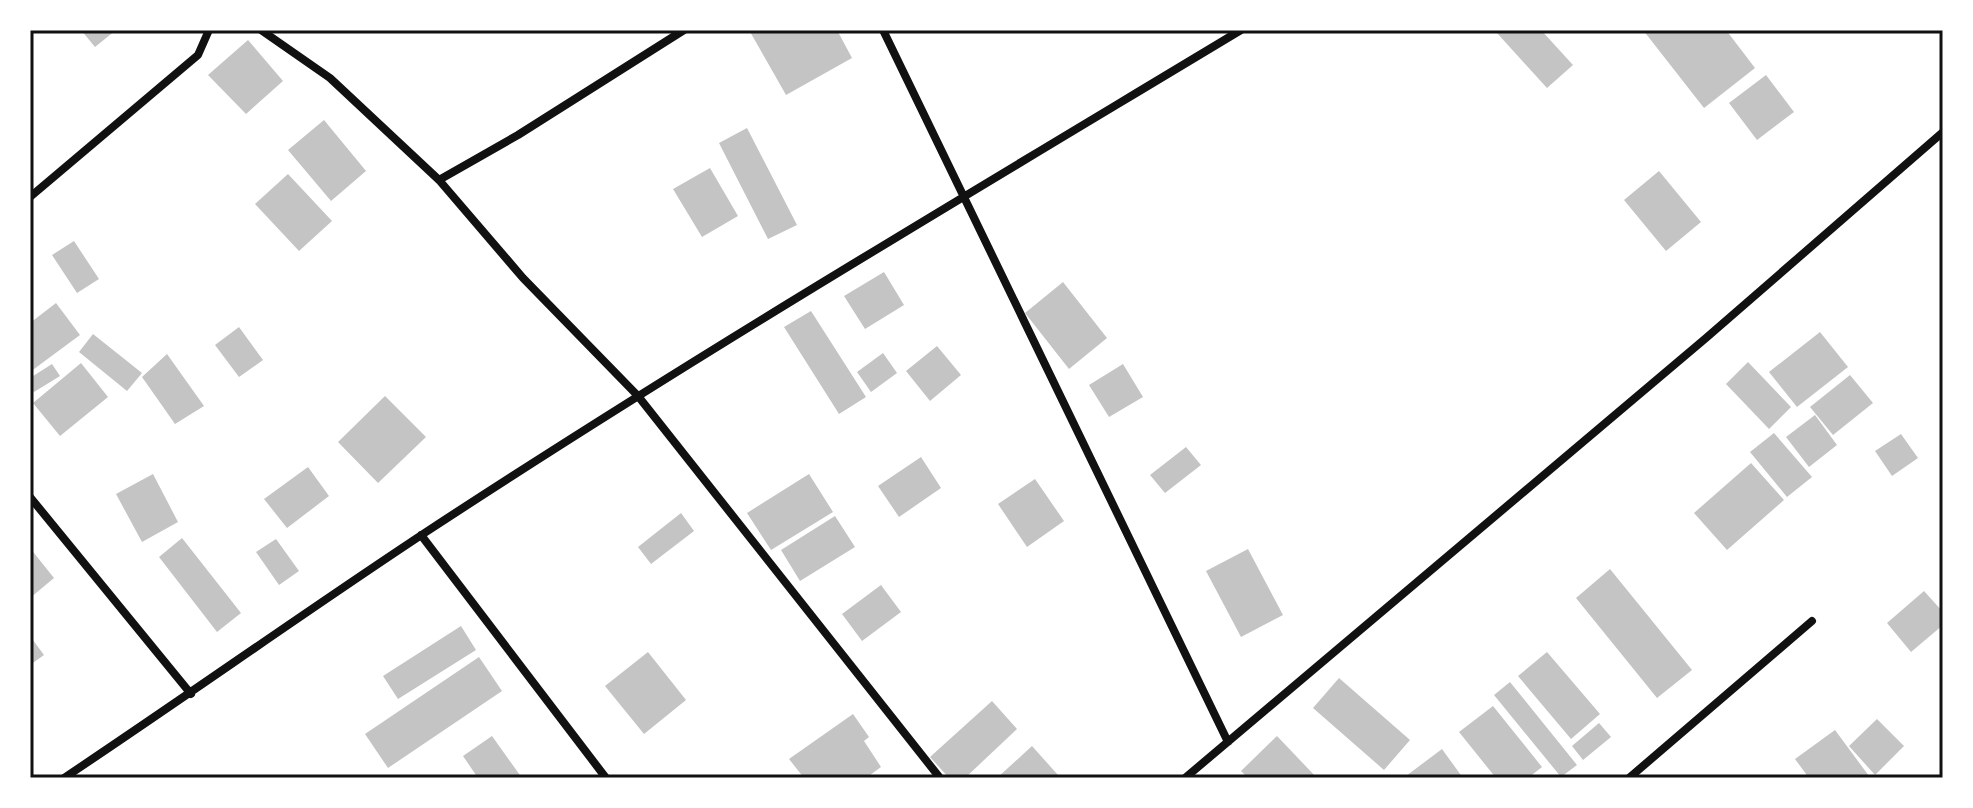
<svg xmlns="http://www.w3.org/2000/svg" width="1973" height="808" font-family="'Fira Sans Condensed',sans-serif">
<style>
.building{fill:#c4c4c4}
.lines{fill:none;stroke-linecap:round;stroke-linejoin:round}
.minor{stroke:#111;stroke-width:8}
.neatline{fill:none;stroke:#111;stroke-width:3}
</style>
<rect width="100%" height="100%" fill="#fff"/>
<path class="building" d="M81,30H116L95,47Z
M749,30H837L852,58L786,95Z
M1500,30H1541L1573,65L1547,88L1497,33Z
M1643,30H1726L1755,68L1704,108Z
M248,40L283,81L246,114L208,75Z
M1766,75L1794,112L1757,140L1729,103Z
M324,120L366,171L331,201L288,150Z
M747,128L797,225L768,239L719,143Z
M710,168L738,216L702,237L673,189Z
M1659,171L1701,222L1666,251L1624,200Z
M288,174L332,221L299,251L255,204Z
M74,241L99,279L77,293L52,255Z
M884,272L904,305L865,329L844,296Z
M1063,282L1107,338L1069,369L1025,313Z
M56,303L80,335L30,372V323Z
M811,311L866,397L839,414L784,327Z
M239,327L263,360L239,377L215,345Z
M1820,332L1848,367L1797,407L1769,372Z
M93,334L142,373L127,391L79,352Z
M937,346L961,375L930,401L906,371Z
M883,353L897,373L871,392L857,372Z
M167,354L204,406L175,424L142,377Z
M1748,362L1791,407L1769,429L1726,384Z
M81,363L108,397L60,436L33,403Z
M52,364L60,376L34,392L30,386V378Z
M1123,364L1143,397L1109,417L1089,385Z
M1850,375L1873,403L1833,435L1810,407Z
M385,396L426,437L378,483L338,442Z
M1815,415L1837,445L1809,467L1786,437Z
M1774,433L1812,477L1787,497L1750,452Z
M1901,434L1918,458L1892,476L1875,451Z
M1186,447L1201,465L1165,493L1150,475Z
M921,457L941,488L899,517L878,486Z
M1751,463L1784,500L1727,550L1694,513Z
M308,467L329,496L287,528L264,499Z
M153,474L178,522L142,542L116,494Z
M809,474L833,512L771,550L747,513Z
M1035,479L1064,521L1027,547L998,504Z
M681,513L694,531L651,564L638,547Z
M835,516L855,547L800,581L781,550Z
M182,538L241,613L217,632L159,557Z
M276,539L299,571L279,585L256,552Z
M30,548L54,578L30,598Z
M1248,549L1283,615L1241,637L1206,571Z
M1610,569L1692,670L1657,698L1576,598Z
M881,585L901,612L862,641L842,614Z
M1924,591L1943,612V625L1911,652L1887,623Z
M461,626L476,650L398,699L383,676Z
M30,636L44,655L30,665Z
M648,652L686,700L644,734L605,686Z
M1547,652L1600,714L1571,739L1518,676Z
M479,657L502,691L388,768L365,734Z
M1339,678L1410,740L1384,770L1313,708Z
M1510,682L1577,765L1561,777L1494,695Z
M992,701L1017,729L965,778H949L930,757Z
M1493,706L1542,767L1528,778H1496L1459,732Z
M853,714L869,737L864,741L881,767L866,778H804L789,759Z
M1877,719L1904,746L1875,775L1849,746Z
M1599,723L1611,737L1583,760L1572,746Z
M1835,730L1869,776L1867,778H1809L1795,759Z
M492,736L522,778H478L463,756Z
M1277,736L1317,778H1248L1241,771Z
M1032,746L1058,775L1054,778H997Z
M1442,749L1463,778H1408L1406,776Z"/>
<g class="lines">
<path class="minor" d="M261,30L330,78L439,180L523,278L638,396L940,778
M883,30L1228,742
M439,180L518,135L684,30
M30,197L198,55L209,30
M30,497L191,694
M421,535L606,778
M64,778C184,698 302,614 423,534C691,358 967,195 1241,30
M1185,778L1706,338L1943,132
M1629,778L1812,621"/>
</g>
<rect width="1973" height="808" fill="none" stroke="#ffffff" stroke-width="64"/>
<rect x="32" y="32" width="1909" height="744" class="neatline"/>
</svg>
